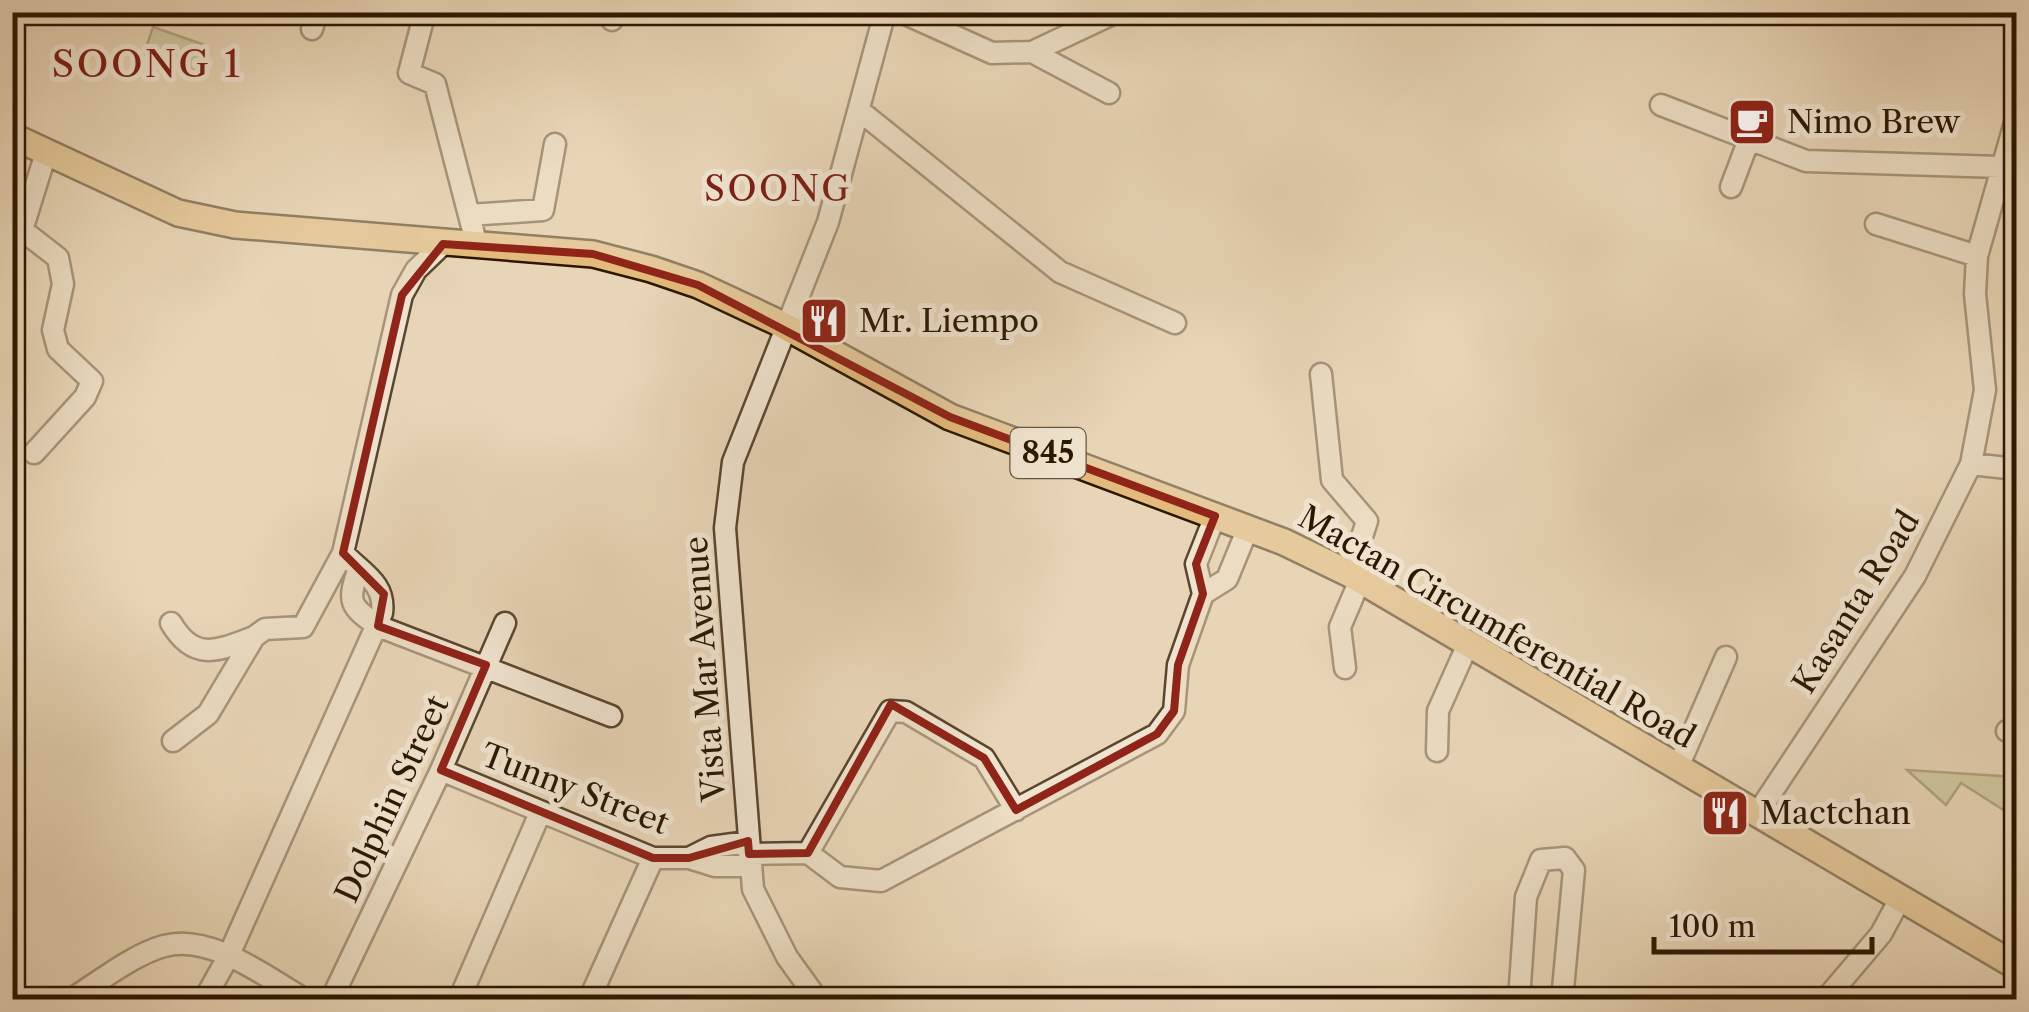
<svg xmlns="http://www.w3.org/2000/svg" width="2029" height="1012" font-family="'Libre Caslon Text',serif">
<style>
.green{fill:#b9bc8c;stroke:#726a46;stroke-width:2.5}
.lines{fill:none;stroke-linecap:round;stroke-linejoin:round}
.minor-casing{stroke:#5a462e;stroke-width:25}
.major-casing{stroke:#2b1700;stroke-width:30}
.minor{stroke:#f0e4d0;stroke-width:20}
.major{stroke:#e4ba7c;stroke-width:25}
.marked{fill:none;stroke:#8f2418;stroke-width:8;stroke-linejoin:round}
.labels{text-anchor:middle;stroke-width:10;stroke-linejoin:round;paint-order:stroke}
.shield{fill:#f0e4d0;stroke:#66543e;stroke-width:2.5}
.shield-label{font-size:30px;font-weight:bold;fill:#2b1700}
.poi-label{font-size:32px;fill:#2b1700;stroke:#f0e4d0;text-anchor:start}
.street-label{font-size:32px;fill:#2b1700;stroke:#f0e4d0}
.neighbourhood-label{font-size:35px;letter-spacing:2.5px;fill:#7a1f14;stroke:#f0e4d0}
.quarter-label{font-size:38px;letter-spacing:2.5px;fill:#7a1f14;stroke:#f0e4d0}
</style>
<rect width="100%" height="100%" fill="#e8d5b7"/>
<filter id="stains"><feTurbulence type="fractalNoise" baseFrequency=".002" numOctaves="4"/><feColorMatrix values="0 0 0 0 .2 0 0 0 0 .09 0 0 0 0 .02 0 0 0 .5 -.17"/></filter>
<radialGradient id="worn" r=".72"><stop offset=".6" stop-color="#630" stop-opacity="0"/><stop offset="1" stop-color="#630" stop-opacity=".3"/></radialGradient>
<path class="green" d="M153,27L205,45L197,72L144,54Z
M1907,770L2016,777V818L1961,783L1946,805Z"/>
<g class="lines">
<g class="minor-casing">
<path id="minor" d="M425,12L409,73L435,84L477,246
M901,12L992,53L1032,52L1109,93
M612,20V12
M312,29L317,12
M1032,52L1117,12
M1661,105L1806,161L2001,167
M860,111L1060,272L1175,323
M1731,187L1748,142
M469,215L543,210L555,144
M1876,224L1977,256
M1321,374L1332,480L1367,521L1350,574
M34,453L85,397L92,381L58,349L53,330L63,284L58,258L22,230L46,153
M1971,464L2016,469
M359,568C347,602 349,606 378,626L611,716
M1203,594L1227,579L1248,528
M171,623C194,662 217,651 254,637
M1345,668L1340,627L1360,580
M2007,731H2016
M173,741L208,714L254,637L265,629L303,627L343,553L402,295L416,270L443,244
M1437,751L1438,711L1468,644
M1678,767L1726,657
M441,770L653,858H689
M1757,814L1915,576L1971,464L1985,390L1975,294L1977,256L2016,119
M748,842L711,847L689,858L715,866H750
M808,853L890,711L906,712L984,758L1016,810
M749,854L808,853L840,877L881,881L1157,734L1174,711L1178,665L1203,594L1196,564L1215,516
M70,1000C99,982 132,955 164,946C211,933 267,978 306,1000
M204,1000L228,957L382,613C386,583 362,573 343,553
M331,1000L441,770L505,623
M459,1000L540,813
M589,1000L653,858
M818,1000L787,957L753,889L725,528L733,462L828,222L885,12
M1519,1000L1526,897L1541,860L1565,858L1574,870L1562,1000
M1825,1000L1881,934L1901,897"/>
</g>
<g class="major-casing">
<path id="major" d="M12,136L178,213L235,225L593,254L651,269L698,285L777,322L950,417L1284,542L1350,574L2016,966"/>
</g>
<use href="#minor" class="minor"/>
<use href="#major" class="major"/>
</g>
<path d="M0 0H2029V1012H0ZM443,244L593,254L698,285L950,417L1215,516L1196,564L1203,594L1178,665L1174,711L1157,734L1016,810L984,758L891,704L808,853L749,854L748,841L689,858H653L441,770L486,665L378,626L384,594L343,553L402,295Z" fill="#e8d5b7" fill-opacity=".55" fill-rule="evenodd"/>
<path class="marked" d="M443,244L593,254L698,285L950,417L1215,516L1196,564L1203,594L1178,665L1174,711L1157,734L1016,810L984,758L891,704L808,853L749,854L748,841L689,858H653L441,770L486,665L378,626L384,594L343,553L402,295Z"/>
<defs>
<g id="cafe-square" transform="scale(2.5)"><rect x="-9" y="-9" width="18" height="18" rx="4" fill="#8f2418" stroke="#f0e4d0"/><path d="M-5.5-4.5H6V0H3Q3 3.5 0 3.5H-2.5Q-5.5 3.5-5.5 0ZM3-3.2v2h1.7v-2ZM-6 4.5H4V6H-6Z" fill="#fff"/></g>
<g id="restaurant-square" transform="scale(2.5)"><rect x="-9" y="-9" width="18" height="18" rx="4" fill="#8f2418" stroke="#f0e4d0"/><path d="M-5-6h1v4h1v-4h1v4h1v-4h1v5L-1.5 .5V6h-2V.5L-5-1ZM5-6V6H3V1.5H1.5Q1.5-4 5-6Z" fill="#fff"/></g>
</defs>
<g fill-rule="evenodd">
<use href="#cafe-square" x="1752" y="122"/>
<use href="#restaurant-square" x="824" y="321"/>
<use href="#restaurant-square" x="1725" y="813"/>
</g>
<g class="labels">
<rect class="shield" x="1010.5" y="428" width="75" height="50" rx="8"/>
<g class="shield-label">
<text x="1048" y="463">845</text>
</g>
<g class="poi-label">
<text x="1787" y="133">Nimo Brew</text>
<text x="859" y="332">Mr. Liempo</text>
<text x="1760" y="824">Mactchan</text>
</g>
<g class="street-label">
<text transform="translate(1856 602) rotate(-58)" y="11">Kasanta Road</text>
<text transform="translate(1497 627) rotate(30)" y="11">Mactan Circumferential Road</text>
<text transform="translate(705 669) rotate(-94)" y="11">Vista Mar Avenue</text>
<text transform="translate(575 789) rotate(21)" y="11">Tunny Street</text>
<text transform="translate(392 799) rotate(-65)" y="11">Dolphin Street</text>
</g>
<g class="neighbourhood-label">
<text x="778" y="201">SOONG</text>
</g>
<g class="quarter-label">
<text x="147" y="77">SOONG 1</text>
</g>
</g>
<rect width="2029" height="1012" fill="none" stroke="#e8d5b7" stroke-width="50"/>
<rect x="15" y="15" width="1999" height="982" fill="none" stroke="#2b1700" stroke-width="5"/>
<rect x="25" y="25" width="1979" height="962" fill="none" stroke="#2b1700" stroke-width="2.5"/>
<path d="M1654 937v15h218v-15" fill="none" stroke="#2b1700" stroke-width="5"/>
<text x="1669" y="937" font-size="30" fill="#2b1700" stroke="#f0e4d0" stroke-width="8" paint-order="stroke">100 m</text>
<rect width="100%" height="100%" filter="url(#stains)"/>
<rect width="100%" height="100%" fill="url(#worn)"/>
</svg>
